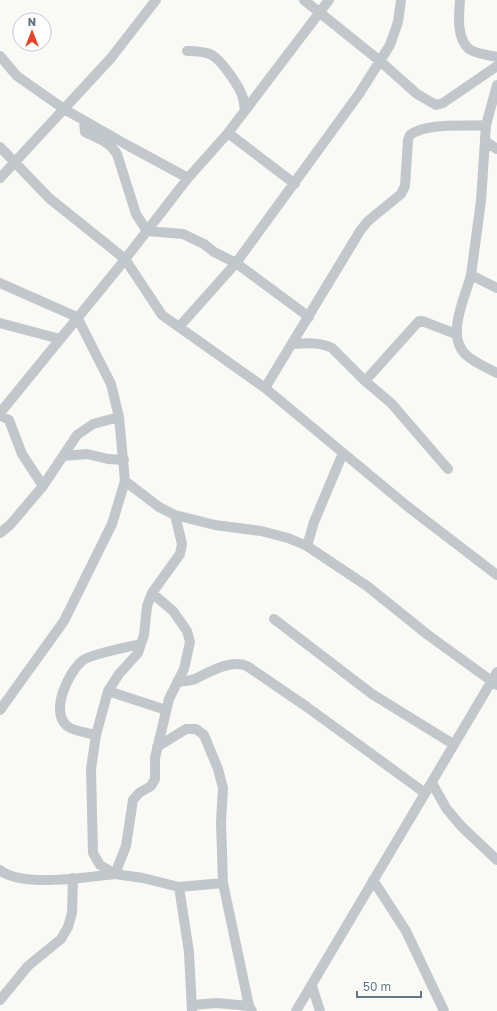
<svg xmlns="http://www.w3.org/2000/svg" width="497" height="1011" font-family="'Golos Text',sans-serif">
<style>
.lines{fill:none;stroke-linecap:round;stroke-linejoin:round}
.street{stroke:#c1c7ca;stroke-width:10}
</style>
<rect width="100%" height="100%" fill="#f9f9f6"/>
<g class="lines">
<path class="street" d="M304,0L380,61L417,94L436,105L443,103L497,66
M460,0C459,14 456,38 469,49C476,54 489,55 497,57
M187,51C195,51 204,51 212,55C222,61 240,87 243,98C244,102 244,106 245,110
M0,56L17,76L64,109L127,145L188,178
M497,85L486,125L481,201L471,275L497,288
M84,121L85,132C97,138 110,142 117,154L136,214L147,231L183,234L204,244L214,252L236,263L309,317
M228,133L295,184
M485,141L497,149
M0,147L49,198L125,259L162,315L265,388L407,506L497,575
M0,178L111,58L156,0
M471,275C465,298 446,334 465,354C473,362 487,368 497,373
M0,283L77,317L111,384L119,417L125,481L112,524L64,621L0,710
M0,323L60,339
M179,327L236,263L359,94L390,45L398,22L401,0
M293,344C306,343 319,342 332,348L365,381L419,321H422L456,334
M365,381L391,403L448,469
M265,388L360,231L368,221L401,194L405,186L408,140L410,135C428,122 464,127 486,125
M0,413L119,267L188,178L228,133L329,0
M0,415L9,420L22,454L43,486
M63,456L87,454L108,459L124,460
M125,481L159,507L175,515L215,525L261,531L288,538L307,546L367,586L428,635L497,685
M175,515L182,544L180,554L152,593L147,606L144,635L138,653L119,674L108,691L96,735L91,769L93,853L100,865L115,874L143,878L179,887L223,883
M0,533L10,525L43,486L77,435L93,424L119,417
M307,546L314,522L343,453
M274,619L372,694L453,744
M177,682C183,681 190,681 195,679C210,672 230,659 247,666L307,707L425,793
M108,691L166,710
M96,735C88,733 73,731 67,726C50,711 68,673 82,661C90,654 129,647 141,644
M157,747L186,729H196L204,735L218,769L223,788L221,822L223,883L249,1006L252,1011
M432,783L446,808L461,826L497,860
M0,870C20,888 89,877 115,874L126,846L133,800L139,793L151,786L155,779V758L169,699L184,669L190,642L187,631L173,611L152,593
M373,880L406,931L444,1011
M179,887L189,952L192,1011
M312,986L320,1011
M0,1000L28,966L61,939L68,927L72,913L73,878
M193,1005L217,1003L249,1006
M296,1011L497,672"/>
</g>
<g transform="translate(32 32)"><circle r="19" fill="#ffffff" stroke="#c1c9cd"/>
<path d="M0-3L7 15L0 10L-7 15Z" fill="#e94326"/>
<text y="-6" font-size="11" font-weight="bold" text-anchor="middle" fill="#637782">N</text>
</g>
<path d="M357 991v6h64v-6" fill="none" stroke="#637782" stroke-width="2"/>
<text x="363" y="991" font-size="12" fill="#637782" stroke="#ffffff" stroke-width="3" paint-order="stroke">50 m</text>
</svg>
